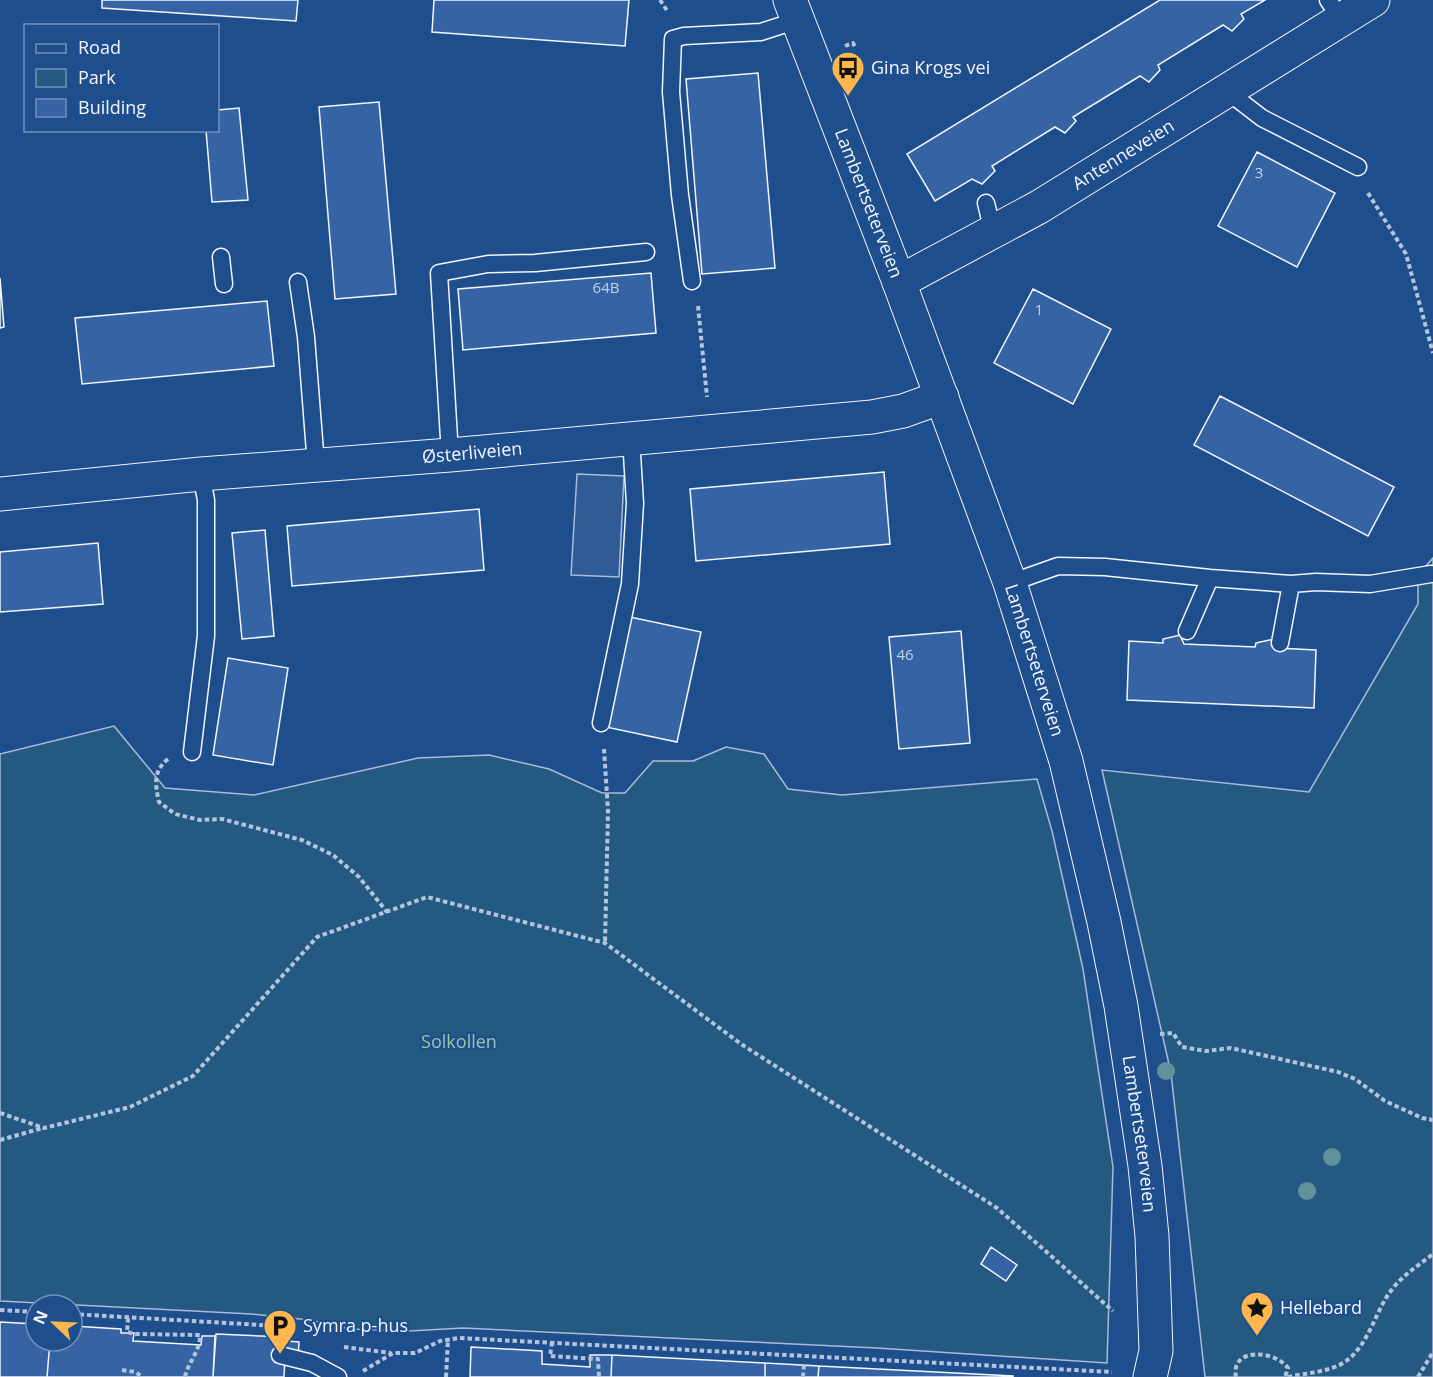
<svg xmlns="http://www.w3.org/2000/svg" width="1433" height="1377" font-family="'Open Sans',sans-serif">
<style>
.green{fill:#245a82;stroke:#a8bbd7;stroke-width:1.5}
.parking{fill:#305b95;stroke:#a8bbd7;stroke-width:1.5}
.building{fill:#3563a3;stroke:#f2f6ff;stroke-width:1.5}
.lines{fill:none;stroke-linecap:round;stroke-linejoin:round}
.lane-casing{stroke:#f2f6ff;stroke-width:19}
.street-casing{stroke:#f2f6ff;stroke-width:35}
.secondary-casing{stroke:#f2f6ff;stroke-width:35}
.path{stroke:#b3c4dc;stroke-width:4;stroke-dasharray:4.5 3;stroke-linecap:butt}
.lane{stroke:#1f4e8c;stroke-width:16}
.street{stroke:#1f4e8c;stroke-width:33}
.secondary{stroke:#1f4e8c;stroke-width:33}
.tree{fill:#61919a}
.labels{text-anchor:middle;stroke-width:4.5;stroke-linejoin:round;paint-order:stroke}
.number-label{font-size:15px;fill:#c3d1e8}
.poi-label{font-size:18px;fill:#f2f6ff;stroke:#1f4e8c;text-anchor:start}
.street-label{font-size:18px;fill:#f2f6ff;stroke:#1f4e8c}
.park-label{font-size:18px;fill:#97c8a6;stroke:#1f4e8c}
</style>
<rect width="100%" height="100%" fill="#1f4e8c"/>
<path class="green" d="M1433,558V1377H1205L1171,1073L1102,770L1309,792L1418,604V575Z
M114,726L165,788L254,795L418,758L489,755L549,769L602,793H625L653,761H693L726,747L764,754L788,789L842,795L1037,779L1052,831L1083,969L1113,1167L1107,1363L877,1348L463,1328L409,1331L349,1329L310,1320L251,1314L0,1301V754Z"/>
<path class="parking" d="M577,474L624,476L619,577L571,575Z"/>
<path class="building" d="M102,0H298L296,21L102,8Z
M434,0H629L625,46L432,32Z
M1160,0H1265L1241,14L1244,19L1232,31L1223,25L1158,65L1160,70L1149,82L1140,76L1073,117L1076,121L1065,133L1055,127L992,166L995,171L982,184L972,179L935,201L907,154Z
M758,73L775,268L702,274L686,79Z
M379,102L396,294L335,299L319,107Z
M239,108L248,200L212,202L206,130H218V110Z
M1257,152L1335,193L1297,267L1218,226Z
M651,273L656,333L463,350L458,289Z
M0,278L4,327L0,328Z
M1033,289L1111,329L1073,404L994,363Z
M267,301L274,366L82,384L75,318Z
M1220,396L1394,487L1368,536L1194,445Z
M884,472L890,544L696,561L690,489Z
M479,509L484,570L292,586L287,526Z
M265,530L274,636L242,639L232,533Z
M98,543L103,604L0,612V552Z
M630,617L701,632L677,742L606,727Z
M961,631L970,743L899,749L889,637Z
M1180,635L1184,644L1255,647L1256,643L1274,639L1276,648L1316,650L1314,708L1127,700L1129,641L1163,643V639Z
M228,658L288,668L273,765L213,755Z
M991,1247L1017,1265L1006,1281L981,1264Z
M0,1322L36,1324V1341H50L47,1377H0Z
M72,1326L121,1329V1333H134L133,1341L201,1345L202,1336H215L213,1377H47L50,1341H72Z
M216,1334L286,1337V1341L299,1342L298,1360L285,1359L284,1377H213Z
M471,1347L542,1351V1364L590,1367V1355H612L611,1377H470Z
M612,1355L765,1363V1377H611Z
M765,1363L819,1366L818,1377H765Z
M819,1366L1013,1376V1377H818Z"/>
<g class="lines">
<g class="lane-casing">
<path id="lane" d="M1328,0L1342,20
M1227,91L1262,118L1358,167
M986,203L993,232
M221,257L224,284
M692,281L680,195L671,92L673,39L684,36L761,32L798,20
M298,282L306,337L316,465
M450,455L439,273L488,264L535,263L646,252
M1010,583L1058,566L1105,567L1210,578L1291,584L1316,582L1370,584L1431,574
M1187,631L1210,578
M1280,643L1291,584
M601,723L630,584L635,503L631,438
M192,752L206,636V500L201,474
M280,1355L312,1363L338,1377"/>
</g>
<g class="street-casing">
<g id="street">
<path id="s1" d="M899,282L1039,207L1373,0"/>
<path id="s2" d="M0,494L201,474L450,455L872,417L903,411L942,397"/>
</g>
</g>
<g class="secondary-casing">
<g id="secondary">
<path id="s3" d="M790,0L899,282L1010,583L1066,761L1104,922L1121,1006L1145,1166L1152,1236L1156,1351L1150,1377"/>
</g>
</g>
<path class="path" d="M660,0L668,12
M845,46L853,43L855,47
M1368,193L1406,254L1433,353
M698,306L707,397
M604,749L608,811L605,943
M168,759C153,771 155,784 159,802L175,814L200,820L222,819L302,840L333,855L359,877L387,912
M1160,1034L1173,1033L1182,1047L1206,1051L1231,1048L1338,1072L1355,1079L1385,1101L1422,1118L1433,1120
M0,1113L44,1128L130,1107L193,1076L317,937L427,897L605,943L741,1044L997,1208L1113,1311
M0,1140L43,1128
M0,1310L36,1312
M72,1314L278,1326
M128,1318L127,1332L135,1334L200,1335C200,1352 188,1362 185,1377
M552,1342L550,1356L598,1359L599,1377
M344,1347L391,1353
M122,1370L135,1372L143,1377
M363,1371L393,1353H415L440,1341L459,1338L1112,1372
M446,1377L448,1339
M803,1377L804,1365
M1236,1377C1230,1347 1275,1350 1288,1368L1285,1377
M1288,1377C1306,1373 1331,1372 1346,1361C1366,1347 1374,1318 1386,1298C1398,1278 1415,1268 1433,1254
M1418,1377L1433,1352"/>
<use href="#lane" class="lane"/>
<use href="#street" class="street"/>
<use href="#secondary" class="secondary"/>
</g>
<g class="tree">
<circle cx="1166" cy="1071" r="9"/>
<circle cx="1332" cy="1157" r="9"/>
<circle cx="1307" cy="1191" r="9"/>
</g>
<defs>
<g id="bus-pin" transform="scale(1.725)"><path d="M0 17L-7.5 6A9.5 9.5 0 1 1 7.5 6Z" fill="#ffb74d" stroke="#1f4e8c"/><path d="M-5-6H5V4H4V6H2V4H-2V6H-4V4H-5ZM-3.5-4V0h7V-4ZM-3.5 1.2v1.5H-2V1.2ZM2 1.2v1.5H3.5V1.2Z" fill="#111"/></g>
<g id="sight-pin" transform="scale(1.725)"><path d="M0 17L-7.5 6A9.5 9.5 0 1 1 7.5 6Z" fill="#ffb74d" stroke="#1f4e8c"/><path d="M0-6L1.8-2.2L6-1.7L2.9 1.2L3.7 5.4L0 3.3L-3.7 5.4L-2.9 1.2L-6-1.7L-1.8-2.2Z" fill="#111"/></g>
<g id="parking-pin" transform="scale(1.725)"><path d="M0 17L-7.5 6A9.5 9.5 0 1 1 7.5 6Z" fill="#ffb74d" stroke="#1f4e8c"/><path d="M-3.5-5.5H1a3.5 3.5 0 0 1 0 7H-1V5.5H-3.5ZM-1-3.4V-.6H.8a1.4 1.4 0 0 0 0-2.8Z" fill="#111"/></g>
</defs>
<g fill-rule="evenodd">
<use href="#bus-pin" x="848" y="68"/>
<use href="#sight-pin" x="1257" y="1308"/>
<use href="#parking-pin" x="280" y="1326"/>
</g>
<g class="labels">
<g class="number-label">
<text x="1259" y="178">3</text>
<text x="606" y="293">64B</text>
<text x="1039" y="315">1</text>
<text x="905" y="660">46</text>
</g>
<g class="poi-label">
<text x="871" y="74">Gina Krogs vei</text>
<text x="1280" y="1314">Hellebard</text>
<text x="303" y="1332">Symra p-hus</text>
</g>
<g class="street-label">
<text dy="6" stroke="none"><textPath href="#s1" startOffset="258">Antenneveien</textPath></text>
<text dy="6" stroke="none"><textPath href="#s3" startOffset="218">Lambertseterveien</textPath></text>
<text dy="6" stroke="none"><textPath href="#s2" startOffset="474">Østerliveien</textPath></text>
<text dy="6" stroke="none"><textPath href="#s3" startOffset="704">Lambertseterveien</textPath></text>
<text dy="6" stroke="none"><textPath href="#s3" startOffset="1190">Lambertseterveien</textPath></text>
</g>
<g class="park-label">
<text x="459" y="1048">Solkollen</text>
</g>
</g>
<rect x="24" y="24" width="195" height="108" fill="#1f4e8c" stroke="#7391ba" stroke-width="1.5"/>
<rect x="36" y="44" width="30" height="9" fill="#1f4e8c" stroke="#7391ba" stroke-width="1.5"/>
<text x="78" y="54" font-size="18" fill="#f2f6ff">Road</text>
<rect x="36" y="69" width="30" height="18" fill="#245a82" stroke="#7391ba" stroke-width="1.5"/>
<text x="78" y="84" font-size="18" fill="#f2f6ff">Park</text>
<rect x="36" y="99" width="30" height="18" fill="#3563a3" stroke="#7391ba" stroke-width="1.5"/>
<text x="78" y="114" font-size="18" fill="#f2f6ff">Building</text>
<g transform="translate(54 1323) rotate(293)"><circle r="28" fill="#1f4e8c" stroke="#7391ba" stroke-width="1.5"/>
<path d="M0-4.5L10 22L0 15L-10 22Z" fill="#ffb74d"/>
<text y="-9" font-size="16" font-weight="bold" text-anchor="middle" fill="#f2f6ff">N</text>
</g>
</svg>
